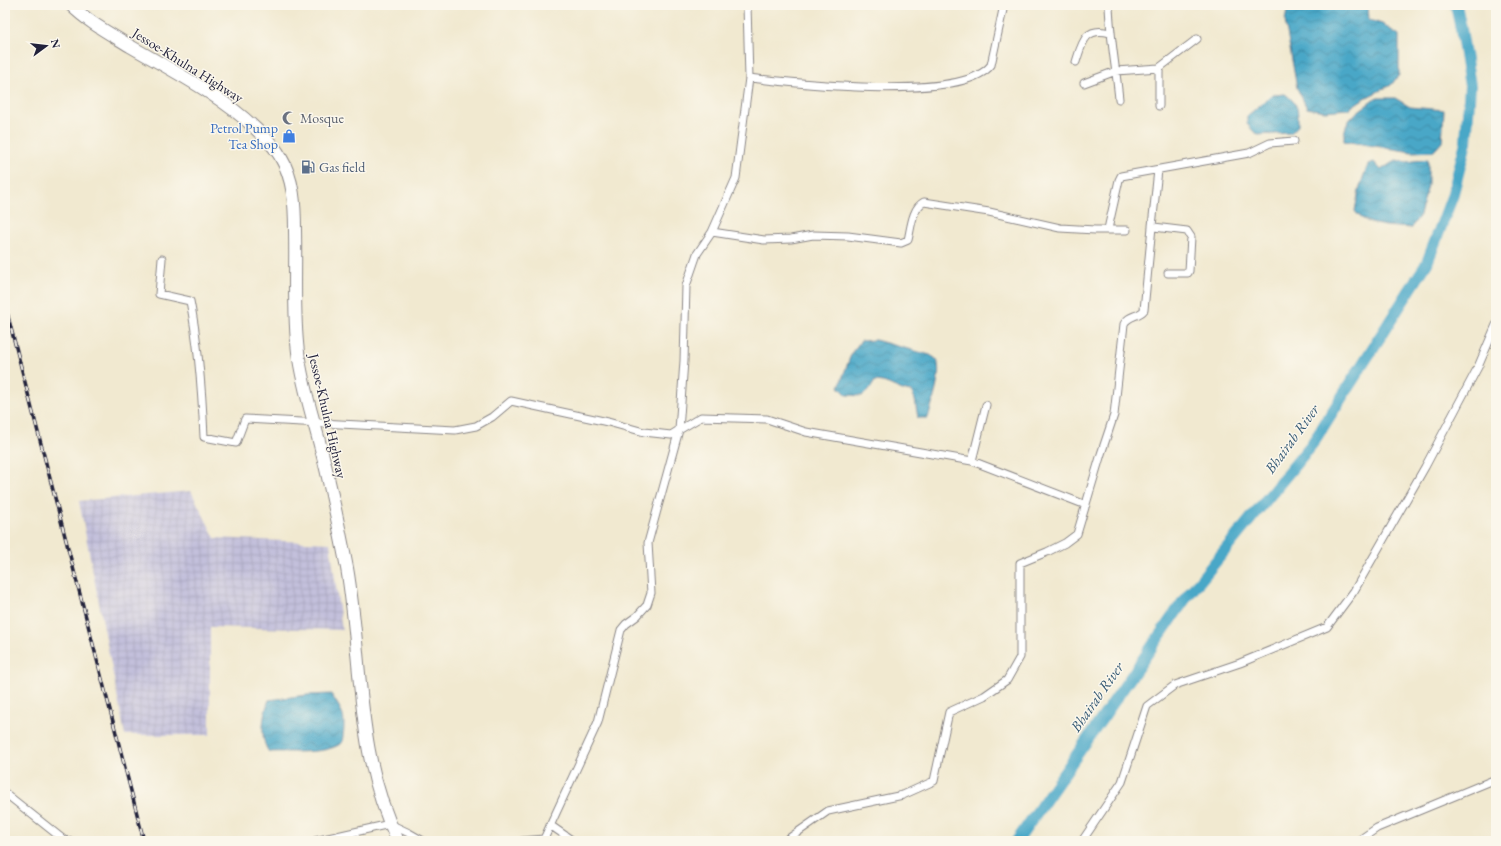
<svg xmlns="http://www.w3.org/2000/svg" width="1501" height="846" font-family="'EB Garamond',serif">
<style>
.industrial{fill:url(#industrial-grid)}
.water{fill:url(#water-waves);stroke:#366481}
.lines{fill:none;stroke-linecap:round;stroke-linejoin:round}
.river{stroke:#49a7c7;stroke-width:12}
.minor-casing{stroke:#8a8686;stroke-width:9}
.trunk-casing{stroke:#8a8686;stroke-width:14}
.minor{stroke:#fff;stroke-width:7}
.trunk{stroke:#fff;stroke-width:12}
.rail-casing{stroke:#22223b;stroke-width:3.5}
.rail{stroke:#fbf7ec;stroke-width:2;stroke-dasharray:6;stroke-linecap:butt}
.labels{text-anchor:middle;stroke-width:3;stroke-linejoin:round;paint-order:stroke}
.street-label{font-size:14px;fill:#22223b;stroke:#fbf7ec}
.worship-label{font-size:14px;fill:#5b616d;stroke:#fbf7ec;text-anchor:start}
.shop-label{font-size:14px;fill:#366cbe;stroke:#fbf7ec;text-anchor:end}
.service-label{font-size:14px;fill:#4e5e75;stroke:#fbf7ec;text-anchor:start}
.water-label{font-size:15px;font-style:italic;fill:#325773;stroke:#fbf7ec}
</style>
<defs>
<pattern id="industrial-grid" width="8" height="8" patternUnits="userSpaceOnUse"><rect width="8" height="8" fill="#c3c0db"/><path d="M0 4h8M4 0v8" fill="none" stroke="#a7a5bd"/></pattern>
<pattern id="water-waves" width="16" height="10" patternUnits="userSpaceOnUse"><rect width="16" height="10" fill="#49a7c7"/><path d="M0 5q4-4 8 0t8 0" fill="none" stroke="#3c88a3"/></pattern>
</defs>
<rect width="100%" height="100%" fill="#fbf7ec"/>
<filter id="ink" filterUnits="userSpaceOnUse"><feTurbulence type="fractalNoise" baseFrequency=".025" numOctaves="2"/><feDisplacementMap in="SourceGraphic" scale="8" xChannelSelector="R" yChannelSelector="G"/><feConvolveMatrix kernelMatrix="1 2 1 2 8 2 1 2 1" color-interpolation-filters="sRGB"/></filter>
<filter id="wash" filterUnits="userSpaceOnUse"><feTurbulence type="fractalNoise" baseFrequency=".012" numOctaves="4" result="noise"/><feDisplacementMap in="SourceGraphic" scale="16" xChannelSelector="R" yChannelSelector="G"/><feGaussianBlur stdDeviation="0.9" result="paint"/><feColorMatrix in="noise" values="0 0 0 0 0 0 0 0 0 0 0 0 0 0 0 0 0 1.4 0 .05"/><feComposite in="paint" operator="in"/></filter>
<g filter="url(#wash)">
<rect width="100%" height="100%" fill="#f1e9d0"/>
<path class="industrial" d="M191,491L215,538L330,543L342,630L210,627V735H125L79,501Z"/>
<path class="water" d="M1288,5H1368L1369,20L1382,24L1399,35V75L1391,85L1363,99L1348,109L1325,111L1307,108L1297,88L1285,21Z
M1285,94C1299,104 1298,110 1298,126L1291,133L1257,135L1247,124V116L1272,95Z
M1376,98H1395L1410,107L1444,110L1442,142L1434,151L1412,152L1344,141C1343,117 1359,112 1376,98Z
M1428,159V185L1420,215L1411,228C1393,226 1366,228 1355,211C1358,194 1361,179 1369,164L1374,162L1381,170L1396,160L1407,162Z
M875,340L930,355C933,357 938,359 938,364C941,378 932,403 928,418H918L915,400L912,392C898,391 889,381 875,381L870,389L862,396L847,395L839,387L852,352L861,341Z
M331,694C345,715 346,718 342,743C325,755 291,751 269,752C259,739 263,714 269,700L307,695Z"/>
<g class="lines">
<path class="river" d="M1017,841L1185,599L1312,444L1427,263L1452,197L1466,142L1470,86L1461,29L1456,5"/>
</g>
</g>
<g filter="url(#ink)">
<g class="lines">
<g class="minor-casing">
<path id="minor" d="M747,5L749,78
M1109,5C1110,37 1116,68 1119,99
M1076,62C1082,43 1085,26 1110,33
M1084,83L1116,71L1159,68
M1159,106V68L1197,39
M1158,170L1152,226L1154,227L1187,231L1191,237L1189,271L1188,273H1168
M1108,229L1119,180L1121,176L1249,153L1270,143L1294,141
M712,232L764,240L791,239L813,235L848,236L901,243L908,240C911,228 912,208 924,202L989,212L1060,228L1095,230H1127
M162,259L159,294L190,301C199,346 202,391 204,437L236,443L245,419L455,430L476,426L492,417L511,401L608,422L644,432L671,435L679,430L684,361L686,286L697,254L712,232L736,178L749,78C795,83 962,103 991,65L1004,5
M972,461L986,405
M5,793L64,840L69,841
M550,825L573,841
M315,841L390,824L409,833L423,841
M522,841L544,839L598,722L621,630L626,624L637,616L647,605L651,593L648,543L679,430L701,417L767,419L806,432L972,461L1086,505
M785,841L828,811L903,795L934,781L949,712L984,696L1007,680L1020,657V563L1047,552L1065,543L1077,534L1101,454L1114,415L1124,324C1128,315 1139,317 1144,310L1152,227
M1082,841L1122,782L1147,706L1175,685L1240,663L1327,627L1354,591L1425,467L1478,367L1496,325
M1358,841L1377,828L1496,779"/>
</g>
<g class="trunk-casing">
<path id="trunk" d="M71,5C88,22 109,33 130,46C173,71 219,94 255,128C264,137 274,145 280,156C294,179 295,206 295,231C296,271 293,312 298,352C302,384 312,414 320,445C331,486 339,527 347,568C363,661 355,754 398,841"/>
</g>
<use href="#minor" class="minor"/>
<use href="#trunk" class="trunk"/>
<g class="rail-casing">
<path id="rail" d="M5,305L144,841"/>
</g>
<use href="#rail" class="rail"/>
</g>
</g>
<defs>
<g id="mosque-bare" transform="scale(1.08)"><path d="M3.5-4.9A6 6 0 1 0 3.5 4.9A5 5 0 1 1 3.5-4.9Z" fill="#6b7280" stroke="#fbf7ec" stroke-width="2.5" paint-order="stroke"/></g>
<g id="shop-bare" transform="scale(1.08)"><path d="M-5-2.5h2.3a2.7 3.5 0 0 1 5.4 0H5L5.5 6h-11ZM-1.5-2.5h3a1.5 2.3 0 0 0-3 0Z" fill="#3f7fe0" stroke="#fbf7ec" stroke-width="2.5" paint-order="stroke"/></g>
<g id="fuel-bare" transform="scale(1.08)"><path d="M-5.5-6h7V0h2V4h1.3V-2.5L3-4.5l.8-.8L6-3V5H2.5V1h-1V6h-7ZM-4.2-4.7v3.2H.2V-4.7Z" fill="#5c6f8a" stroke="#fbf7ec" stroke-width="2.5" paint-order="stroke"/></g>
</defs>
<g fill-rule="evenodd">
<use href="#mosque-bare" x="289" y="118"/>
<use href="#shop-bare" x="289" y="136"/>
<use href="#fuel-bare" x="308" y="167"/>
</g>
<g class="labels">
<g class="street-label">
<text transform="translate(188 65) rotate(32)" y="5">Jessoe-Khulna Highway</text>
<text transform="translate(328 416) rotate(77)" y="5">Jessoe-Khulna Highway</text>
</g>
<g class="worship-label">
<text x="300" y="123">Mosque</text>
</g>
<g class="shop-label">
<text x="278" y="133">Petrol Pump<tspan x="278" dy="16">Tea Shop</tspan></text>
</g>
<g class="service-label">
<text x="319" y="172">Gas field</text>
</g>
<g class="water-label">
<text transform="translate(1292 439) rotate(-54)" y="5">Bhairab River</text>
<text transform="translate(1097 697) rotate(-55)" y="5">Bhairab River</text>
</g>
</g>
<rect width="1501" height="846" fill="none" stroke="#fbf7ec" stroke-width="20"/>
<g transform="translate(46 46) rotate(75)" stroke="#fbf7ec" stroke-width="3" paint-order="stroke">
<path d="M0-3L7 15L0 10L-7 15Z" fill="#22223b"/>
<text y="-6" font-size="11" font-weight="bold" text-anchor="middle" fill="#22223b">N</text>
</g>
</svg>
